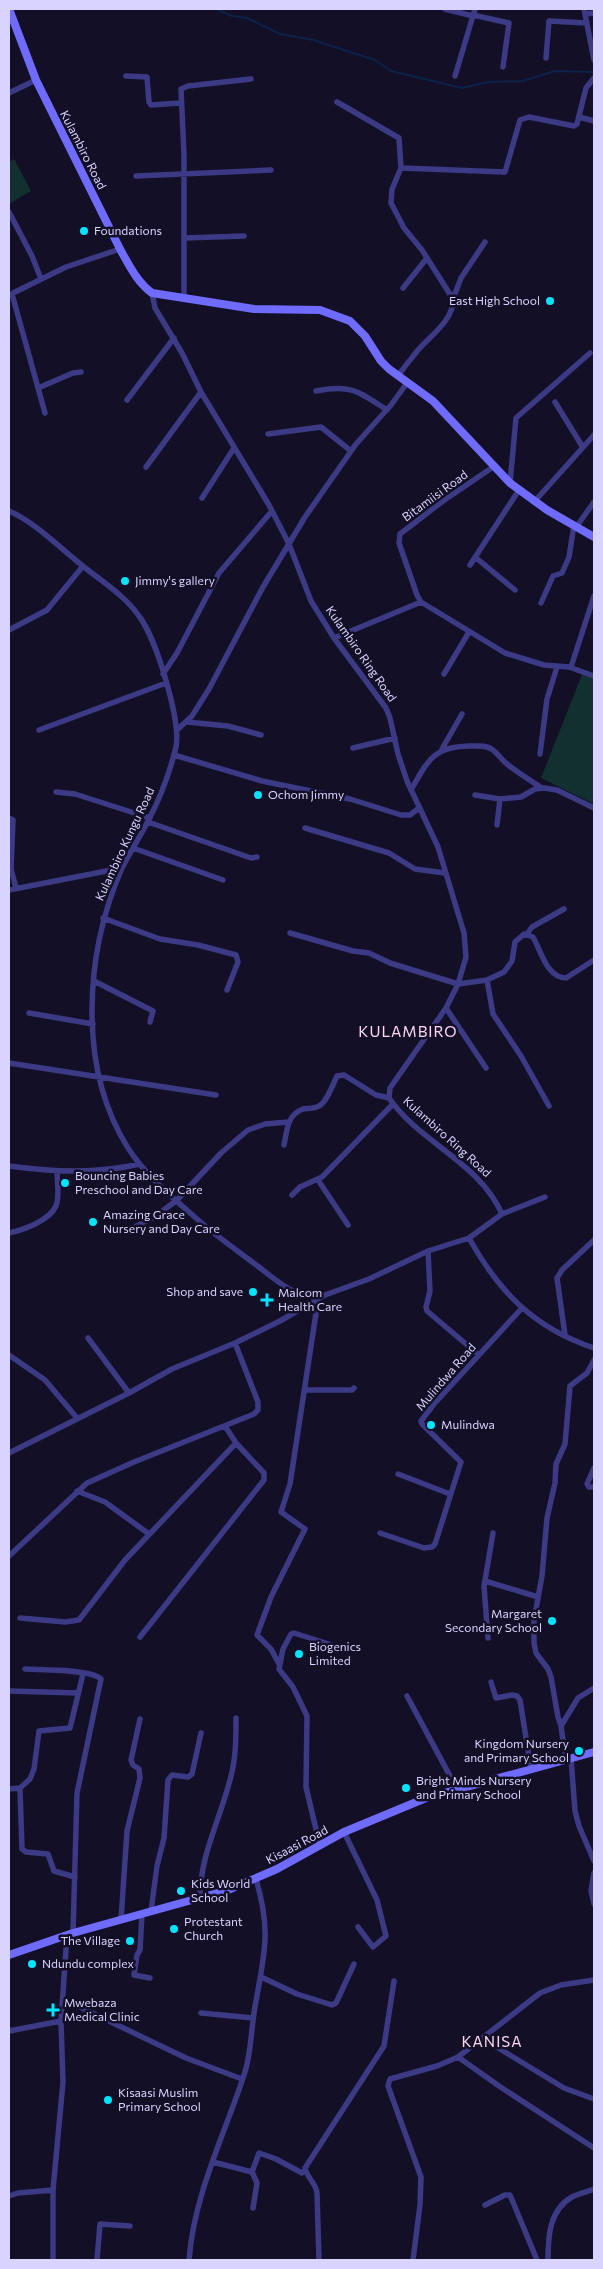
<svg xmlns="http://www.w3.org/2000/svg" width="603" height="2269" font-family="Commissioner,sans-serif">
<style>
.green{fill:#12302f}
.lines{fill:none;stroke-linecap:round;stroke-linejoin:round}
.stream{stroke:#0c2248;stroke-width:2}
.street{stroke:#3d3a85;stroke-width:5.5}
.secondary{stroke:#6f6bff;stroke-width:8}
.poi-dot{fill:#00e5ff;stroke:#130f26;stroke-width:2}
.labels{text-anchor:middle;stroke-width:5;stroke-linejoin:round;paint-order:stroke}
.street-label{font-size:12px;fill:#d9d4ff;stroke:#130f26}
.poi-label{font-size:12px;fill:#d9d4ff;stroke:#130f26;text-anchor:start}
.quarter-label{font-size:15px;letter-spacing:1px;fill:#ffd6f0;stroke:#130f26}
</style>
<rect width="100%" height="100%" fill="#130f26"/>
<path class="green" d="M14,159L31,191L9,204V162Z
M583,672L594,677V804L541,778Z"/>
<g class="lines">
<path class="stream" d="M216,9L232,16L247,18L280,34L313,40L375,60L391,71L462,88L488,82L523,81L555,71L594,72"/>
<path class="street" d="M445,9L473,16
M584,9L594,60
M586,14L594,13
M473,15L509,23L503,67
M546,58L549,21L587,23
M126,76L147,77L149,102L151,105L180,103
M455,76L475,9
M9,93L36,80
M337,102L399,138L401,168L392,189L391,203L404,228L422,250L453,299C454,320 430,336 418,350C411,359 404,367 398,376
M579,117L594,121
M401,168L505,172L520,120L529,117L574,126L577,124L586,88L594,78
M136,176L271,170
M9,212L32,256L41,279
M184,238L244,236
M403,288L427,258
M12,294L45,413
M9,295L66,267L120,249
M184,298V155L181,89L188,86L251,79
M453,299L461,278L485,242
M38,388L73,373L81,372
M316,391C351,384 358,391 387,410
M127,400L174,338
M555,402L582,446
M268,434L321,427L351,451
M146,467L201,392
M493,467L443,501L400,534L399,543L417,595L421,602L505,653L544,665L569,667L594,676
M510,483L516,418L590,353
M202,498L234,448
M534,502L594,435
M9,511C35,522 61,549 84,567C103,582 125,596 139,616C156,638 181,720 176,747C170,771 160,799 148,821C140,837 130,852 122,868C85,953 77,1067 128,1148C145,1175 173,1198 197,1219C216,1236 238,1251 259,1267C270,1276 282,1286 295,1292C305,1296 315,1295 325,1295
M577,526L594,502
M475,557L515,590
M470,565L519,490
M541,603L553,576L562,573L569,557L574,525
M9,630L47,610L83,566
M334,638L421,602
M571,667L594,596
M163,674L177,653L219,573L272,511
M444,674L469,632
M187,722L228,726L261,735
M39,730L166,683
M177,730L192,716L209,689L263,587L305,517L356,444L391,405L407,383
M353,748L395,738
M442,749L462,714
M540,754L547,699L557,667
M174,755L262,781L350,799L401,815H410L419,808
M411,790C428,760 434,746 471,746C478,746 487,745 493,750C498,754 502,760 507,764C518,773 530,780 542,788
M56,792L75,794L150,818
M475,795L500,799
M9,818L13,820L11,869L16,888
M148,822L251,858L257,857
M497,825L500,799L521,797L535,789L544,788L557,790L594,808
M305,828L389,853L415,869L445,873
M133,848L223,880
M9,890L122,868
M103,918L160,939L198,945L236,955L238,962L227,990
M290,933L353,951L369,953L390,963L458,984L487,980L504,972L512,961L515,942L524,934L533,937C541,951 547,978 566,978L594,960
M527,934L532,927L564,909
M487,980L493,1014L521,1056L549,1106
M94,981L153,1011L150,1022
M446,1008L486,1068
M29,1013L93,1024
M9,1063L216,1095
M284,1145C287,1130 287,1115 303,1109C308,1108 314,1109 319,1106C327,1102 333,1084 337,1076L344,1075L376,1095L389,1098
M9,1166C53,1172 96,1174 140,1164
M318,1180L348,1225
M292,1195L300,1187L322,1177L393,1104
M502,1214L545,1197
M105,1231L133,1228L156,1216L177,1200L221,1153L248,1130L265,1124L288,1122
M9,1233C23,1230 49,1221 56,1206C60,1196 57,1182 57,1171
M469,1238C499,1292 534,1328 594,1348
M428,1251L430,1291L426,1307L427,1311L479,1355
M565,1335L557,1278L562,1270L594,1240
M88,1338L129,1393
M9,1355L45,1380L77,1418
M306,1390H352L354,1388
M9,1453L129,1393L172,1369L235,1343L280,1321L325,1295L369,1279L428,1251L469,1238L502,1214C479,1162 420,1143 389,1098L390,1088L446,1008L458,984L466,957L464,933L438,847L407,781L398,754L390,718L386,708L334,638L311,601L289,544L269,505L201,392L182,353L155,308L152,293
M594,1468L587,1484L589,1487H594
M398,1474L450,1494
M77,1491L105,1502L149,1534
M380,1533L424,1548L432,1547L435,1544L461,1462L422,1424L421,1421L434,1404L522,1308
M9,1556L87,1483L134,1462L254,1414L258,1410V1402L235,1343
M485,1581L538,1597
M20,1618L65,1622L79,1620L125,1560L236,1443
M140,1637L264,1480V1473L236,1443L225,1426
M488,1638L484,1586L493,1533
M279,1664L271,1649L257,1635L271,1597L305,1529L281,1512L290,1484L318,1300
M25,1669C40,1670 92,1669 101,1679L77,1793L73,1933
M491,1682L496,1698L512,1695L517,1696L520,1700L531,1769
M9,1691L78,1693
M407,1696L457,1789
M561,1726L578,1698L594,1688
M571,1758L575,1811L579,1826L594,1861
M566,1760L561,1726L558,1717L551,1677L548,1669L536,1653L534,1643V1620L542,1576L547,1518L555,1483L556,1464L565,1444L570,1386L587,1373L594,1360
M20,1788L22,1849L26,1852L48,1854L54,1871L75,1877
M9,1789L20,1788L30,1779L34,1769L39,1731L70,1728L83,1674
M344,1832L377,1900L386,1936L373,1947L358,1927
M320,1846L306,1787L307,1716L293,1687L279,1669L283,1649L291,1634L294,1633L338,1647
M594,1873L591,1891L594,1904
M200,1898C200,1854 221,1818 231,1776C236,1757 236,1738 236,1718
M151,1911L157,1866L164,1838L168,1780L172,1775L188,1777L192,1774L201,1733
M142,1914L140,1950L137,1955L134,1975L150,1978
M121,1920L127,1831L140,1778L139,1769L133,1765L131,1760L140,1719
M261,1977L297,1994L332,2005L336,2003L354,1964
M63,1999L186,2058L242,2079
M201,2013L253,2018
M9,2031L61,2021
M482,2038L564,2088L594,2099
M458,2057L499,2086L594,2148
M213,2162L252,2172L259,2153L276,2159L302,2173L305,2171
M252,2172L257,2183L253,2208
M9,2196L18,2193L53,2190
M485,2205L505,2195H510L537,2260
M53,2260V2190L63,2082L61,2021L67,1935
M97,2260L100,2224L130,2226
M189,2260C194,2194 225,2134 245,2072C252,2049 251,2025 256,2001C265,1951 271,1930 256,1879
M319,2260L317,2193C316,2183 307,2178 305,2168L384,2046L394,1981
M413,2260L420,2205L421,2177L388,2086L390,2079L437,2066L458,2057L540,1993L561,1985L594,1980
M548,2260C548,2237 549,2210 572,2197C579,2193 587,2192 594,2189"/>
<path class="secondary" d="M9,9L36,80L120,249C129,265 137,282 152,293L254,309L320,310L350,321L365,336L381,361L389,369L433,401L510,483L547,510L594,537
M9,1955L73,1933L228,1890L277,1869L344,1832L426,1798L594,1752"/>
</g>
<g class="poi-dot">
<circle cx="84" cy="231" r="5"/>
<circle cx="550" cy="301" r="5"/>
<circle cx="125" cy="581" r="5"/>
<circle cx="258" cy="795" r="5"/>
<circle cx="65" cy="1183" r="5"/>
<circle cx="93" cy="1222" r="5"/>
<circle cx="253" cy="1292" r="5"/>
<path d="M264.5 1292.5h5v5h5v5h-5v5h-5v-5h-5v-5h5z"/>
<circle cx="431" cy="1425" r="5"/>
<circle cx="552" cy="1621" r="5"/>
<circle cx="299" cy="1654" r="5"/>
<circle cx="579" cy="1751" r="5"/>
<circle cx="406" cy="1788" r="5"/>
<circle cx="181" cy="1891" r="5"/>
<circle cx="174" cy="1929" r="5"/>
<circle cx="130" cy="1941" r="5"/>
<circle cx="32" cy="1964" r="5"/>
<path d="M50.5 2002.5h5v5h5v5h-5v5h-5v-5h-5v-5h5z"/>
<circle cx="108" cy="2100" r="5"/>
</g>
<g class="labels">
<g class="street-label">
<text transform="translate(83 150) rotate(63)" y="4">Kulambiro Road</text>
<text transform="translate(435 496) rotate(-36)" y="4">Bitamiisi Road</text>
<text transform="translate(361 654) rotate(55)" y="4">Kulambiro Ring Road</text>
<text transform="translate(125 844) rotate(-65)" y="4">Kulambiro Kungu Road</text>
<text transform="translate(447 1137) rotate(42)" y="4">Kulambiro Ring Road</text>
<text transform="translate(446 1377) rotate(-49)" y="4">Mulindwa Road</text>
<text transform="translate(297 1845) rotate(-28)" y="4">Kisaasi Road</text>
</g>
<g class="poi-label">
<text x="94" y="235">Foundations</text>
<text x="540" y="305" text-anchor="end">East High School</text>
<text x="135" y="585">Jimmy's gallery</text>
<text x="268" y="799">Ochom Jimmy</text>
<text x="75" y="1180">Bouncing Babies<tspan x="75" dy="14">Preschool and Day Care</tspan></text>
<text x="103" y="1219">Amazing Grace<tspan x="103" dy="14">Nursery and Day Care</tspan></text>
<text x="243" y="1296" text-anchor="end">Shop and save</text>
<text x="278" y="1297">Malcom<tspan x="278" dy="14">Health Care</tspan></text>
<text x="441" y="1429">Mulindwa</text>
<text x="542" y="1618" text-anchor="end">Margaret<tspan x="542" dy="14">Secondary School</tspan></text>
<text x="309" y="1651">Biogenics<tspan x="309" dy="14">Limited</tspan></text>
<text x="569" y="1748" text-anchor="end">Kingdom Nursery<tspan x="569" dy="14">and Primary School</tspan></text>
<text x="416" y="1785">Bright Minds Nursery<tspan x="416" dy="14">and Primary School</tspan></text>
<text x="191" y="1888">Kids World<tspan x="191" dy="14">School</tspan></text>
<text x="184" y="1926">Protestant<tspan x="184" dy="14">Church</tspan></text>
<text x="120" y="1945" text-anchor="end">The Village</text>
<text x="42" y="1968">Ndundu complex</text>
<text x="64" y="2007">Mwebaza<tspan x="64" dy="14">Medical Clinic</tspan></text>
<text x="118" y="2097">Kisaasi Muslim<tspan x="118" dy="14">Primary School</tspan></text>
</g>
<g class="quarter-label">
<text x="408" y="1037">KULAMBIRO</text>
<text x="492" y="2047">KANISA</text>
</g>
</g>
<rect width="603" height="2269" fill="none" stroke="#d9d4ff" stroke-width="20"/>
</svg>
